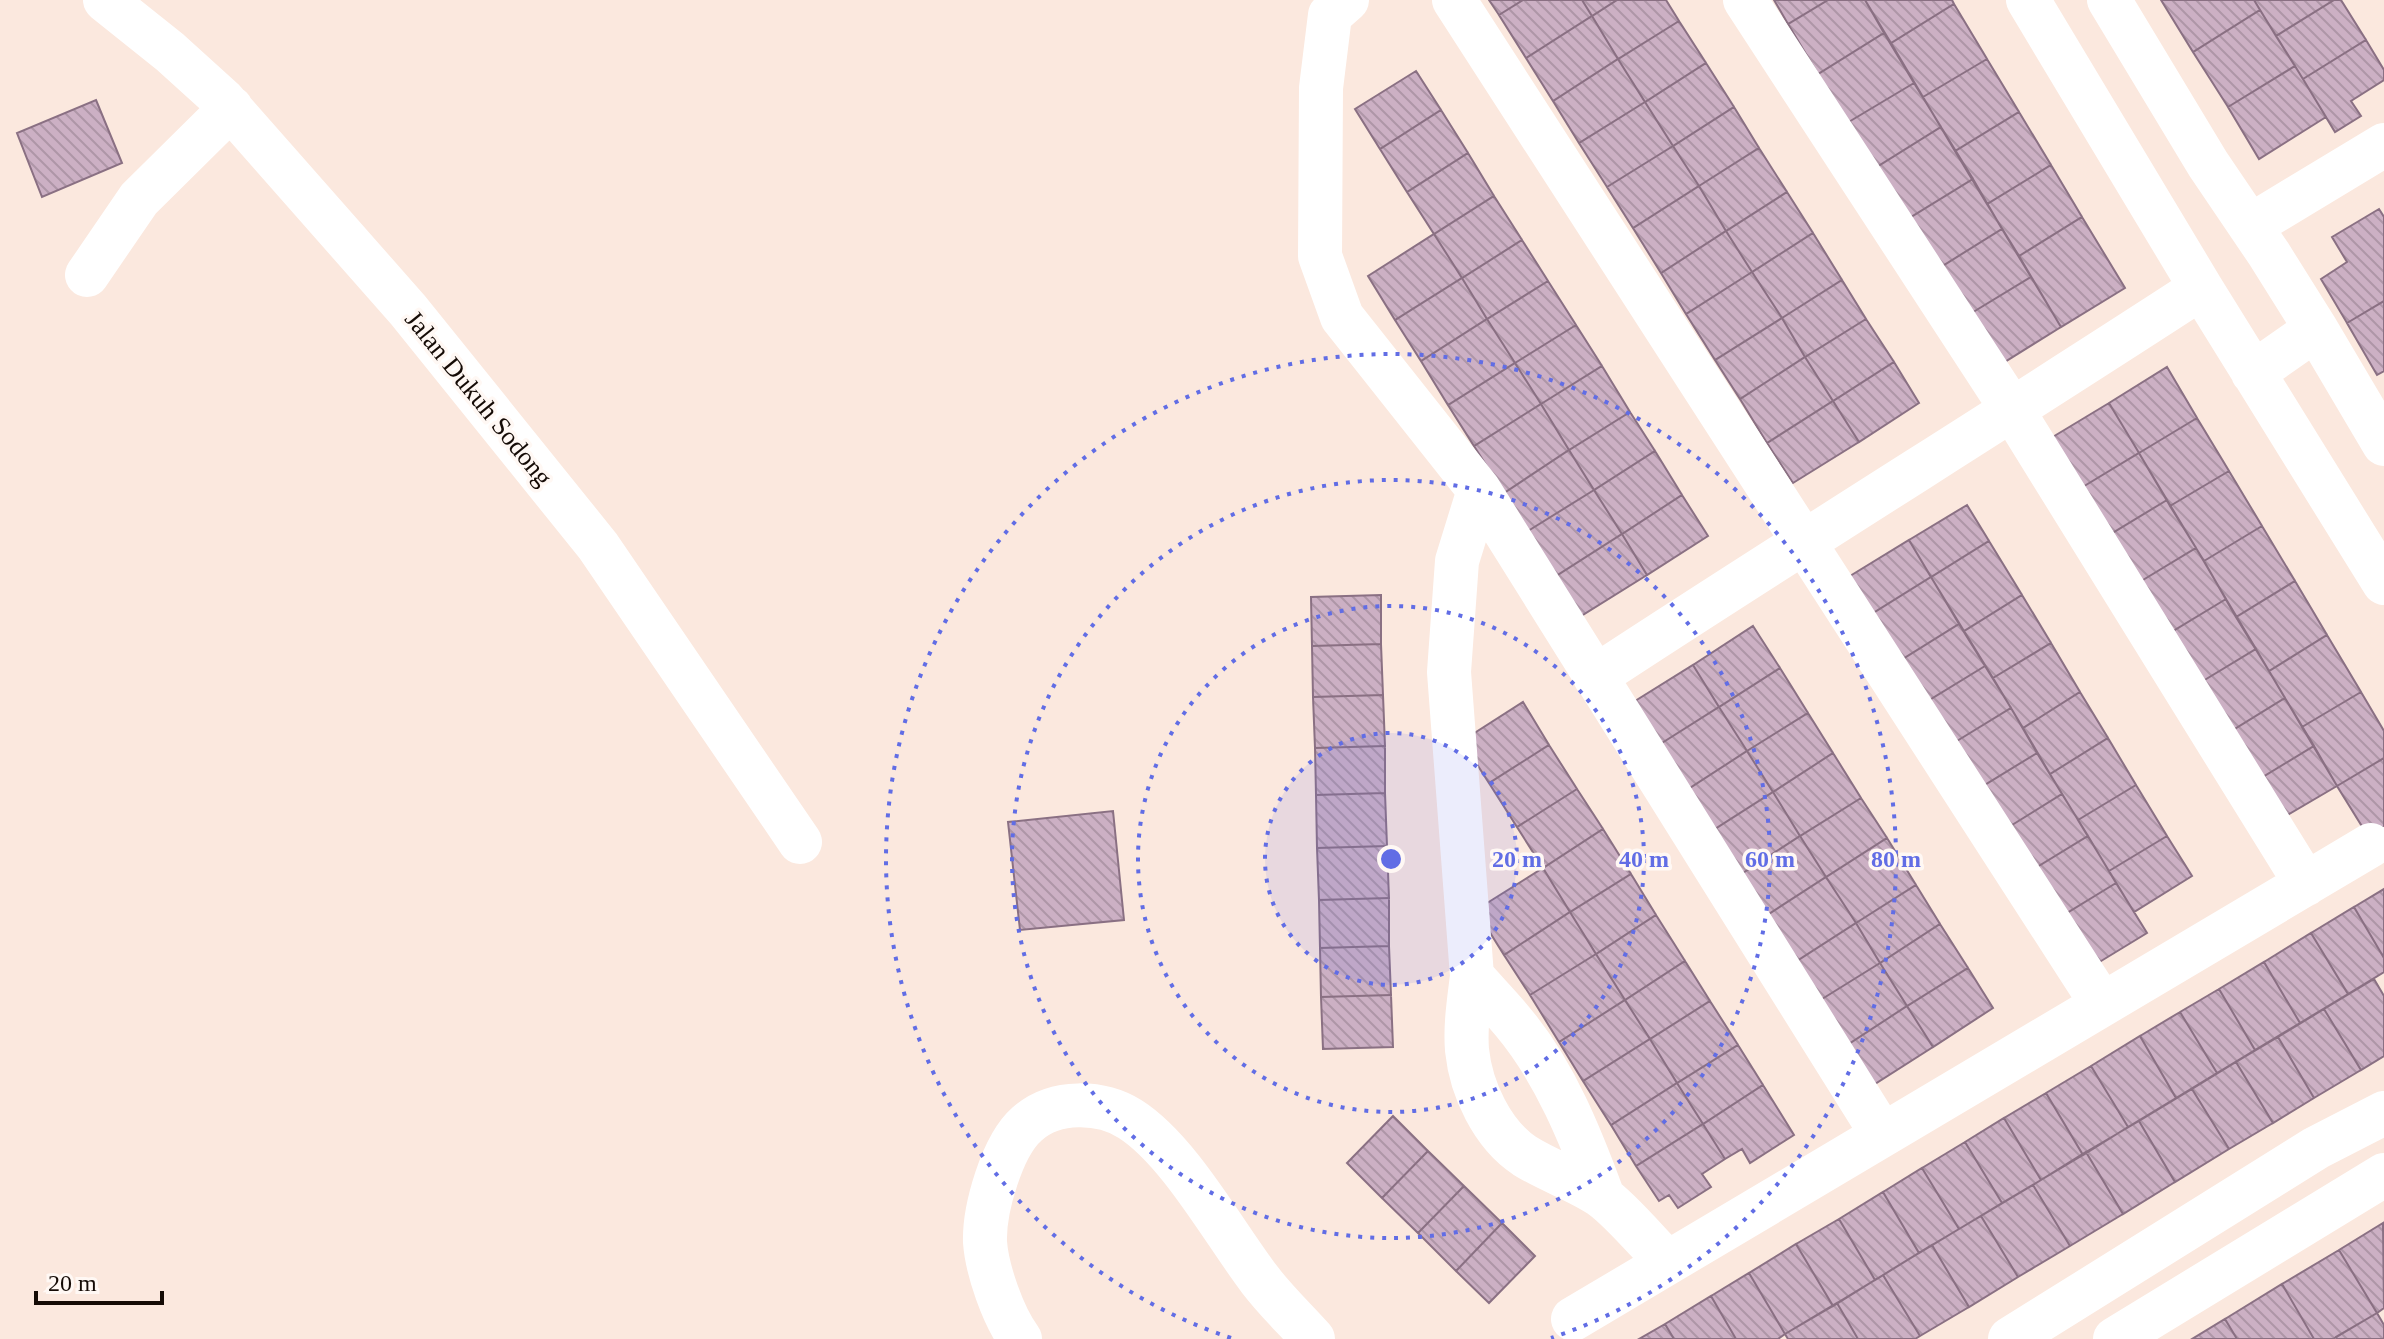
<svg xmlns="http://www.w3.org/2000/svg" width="2384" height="1339" font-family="Georgia,serif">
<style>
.building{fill:url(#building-back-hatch);stroke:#8a7083;stroke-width:2}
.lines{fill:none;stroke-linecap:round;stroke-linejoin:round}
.minor{stroke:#fff;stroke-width:44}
.ring{fill:none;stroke:#616de5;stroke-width:4;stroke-dasharray:4 8}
.labels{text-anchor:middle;stroke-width:7;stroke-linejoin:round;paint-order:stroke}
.street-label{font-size:26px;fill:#150b06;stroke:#fff8f4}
.centre{fill:#616de5;stroke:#fff8f4;stroke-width:4}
.ring-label{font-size:24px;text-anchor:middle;font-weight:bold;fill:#616de5;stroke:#fff8f4;stroke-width:7;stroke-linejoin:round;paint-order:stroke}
</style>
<defs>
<pattern id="building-back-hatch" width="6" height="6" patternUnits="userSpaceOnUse" patternTransform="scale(2)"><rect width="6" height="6" fill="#ccb0c4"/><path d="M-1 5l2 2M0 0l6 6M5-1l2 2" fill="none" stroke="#ae96a7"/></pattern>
</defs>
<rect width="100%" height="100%" fill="#fbe8de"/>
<path class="building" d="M1489,0H1523L1499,15Z
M1523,0H1582L1592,16L1526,58L1499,15Z
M1582,0H1617L1592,16Z
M1617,0H1666L1679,21L1618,59L1592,16Z
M1774,0H1828L1788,24Z
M1828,0H1865L1884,33L1818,74L1788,24Z
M1865,0H1952L1954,4L1891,43Z
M2161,0H2254L2260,10L2193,52Z
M2254,0H2334L2276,36Z
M2334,0H2341L2366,40L2303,79L2276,36Z
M1954,4L1987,59L1923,97L1891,43Z
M2260,10L2295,66L2228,107L2193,52Z
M1592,16L1618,59L1553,101L1526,58Z
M1679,21L1706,63L1645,102L1618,59Z
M1884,33L1914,83L1847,123L1818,74Z
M2366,40L2384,70V80L2351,101L2361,116L2335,132L2303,79Z
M1618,59L1645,102L1579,143L1553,101Z
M1987,59L2019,112L1955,151L1923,97Z
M1706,63L1734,107L1673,146L1645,102Z
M2295,66L2326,117L2259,159L2228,107Z
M1416,71L1441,110L1380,149L1355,109Z
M1914,83L1941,127L1875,168L1847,123Z
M96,100L122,163L42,197L17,133Z
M1645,102L1673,146L1607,187L1579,143Z
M1734,107L1759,148L1699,186L1673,146Z
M1441,110L1468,153L1407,192L1380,149Z
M2019,112L2051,165L1987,204L1955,151Z
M1941,127L1973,179L1906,220L1875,168Z
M1673,146L1699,186L1633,228L1607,187Z
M1759,148L1787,192L1726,231L1699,186Z
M1468,153L1494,196L1434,234L1407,192Z
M2051,165L2082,217L2019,256L1987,204Z
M1973,179L2002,229L1936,270L1906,220Z
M1699,186L1726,231L1661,273L1633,228Z
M1787,192L1813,233L1752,272L1726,231Z
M1494,196L1522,240L1462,278L1434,234Z
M2379,209L2384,217V301L2347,323L2321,279L2347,262L2332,237Z
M2082,217L2125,288L2061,327L2019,256Z
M2002,229L2031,277L1965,317L1936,270Z
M1726,231L1752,272L1686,314L1661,273Z
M1813,233L1842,280L1782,318L1752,272Z
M1434,234L1462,278L1395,320L1368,276Z
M1522,240L1548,281L1487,319L1462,278Z
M1752,272L1782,318L1715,360L1686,314Z
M2031,277L2061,327L1995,368L1965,317Z
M1462,278L1487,319L1421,361L1395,320Z
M1842,280L1866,319L1805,357L1782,318Z
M1548,281L1576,325L1515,363L1487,319Z
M2384,301V371L2377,375L2347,323Z
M1782,318L1805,357L1740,399L1715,360Z
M1487,319L1515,363L1448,405L1421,361Z
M1866,319L1894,362L1833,401L1805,357Z
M1576,325L1602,366L1541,404L1515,363Z
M1805,357L1833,401L1767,443L1740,399Z
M1894,362L1919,403L1859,442L1833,401Z
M1515,363L1541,404L1474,446L1448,405Z
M1602,366L1630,412L1569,450L1541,404Z
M2167,367L2197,418L2139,453L2109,403Z
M1833,401L1859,442L1793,483L1767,443Z
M2109,403L2139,453L2081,488L2051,438Z
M1541,404L1569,450L1504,493L1474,446Z
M1630,412L1655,451L1594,490L1569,450Z
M2197,418L2229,471L2170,506L2139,453Z
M1569,450L1594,490L1528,531L1504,493Z
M1655,451L1682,495L1622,534L1594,490Z
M2139,453L2167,500L2109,535L2081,488Z
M2229,471L2262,526L2204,561L2170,506Z
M1594,490L1622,534L1556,576L1528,531Z
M1682,495L1708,536L1647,575L1622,534Z
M2167,500L2196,548L2138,583L2109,535Z
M1967,505L1989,541L1931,577L1909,540Z
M2262,526L2295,581L2236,617L2204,561Z
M1622,534L1647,575L1581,616L1556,576Z
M1909,540L1931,577L1873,613L1850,576Z
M1989,541L2022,595L1964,631L1931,577Z
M2196,548L2226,599L2168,634L2138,583Z
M1931,577L1959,624L1901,660L1873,613Z
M2295,581L2327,635L2269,671L2236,617Z
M1381,595V644L1312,646L1311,597Z
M2022,595L2051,643L1993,678L1964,631Z
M2226,599L2256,649L2198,684L2168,634Z
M1959,624L1985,666L1926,702L1901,660Z
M1753,626L1780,668L1719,707L1693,665Z
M2327,635L2361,692L2302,727L2269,671Z
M2051,643L2080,692L2023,728L1993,678Z
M1381,644L1383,695L1313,697L1312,646Z
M2256,649L2285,698L2228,733L2198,684Z
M1693,665L1719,707L1654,748L1627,706Z
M1985,666L2011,708L1952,744L1926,702Z
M1780,668L1808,713L1747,751L1719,707Z
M2080,692L2108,738L2050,774L2023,728Z
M2361,692L2384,731V758L2337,786L2302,727Z
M1383,695L1385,746L1315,748L1313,697Z
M2285,698L2314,746L2256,781L2228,733Z
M1523,702L1549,745L1489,783L1462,741Z
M1719,707L1747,751L1682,793L1654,748Z
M2011,708L2037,753L1978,789L1952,744Z
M1808,713L1833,753L1773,792L1747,751Z
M2108,738L2136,785L2078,820L2050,774Z
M1549,745L1577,789L1517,827L1489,783Z
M1385,746V793L1316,795L1315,748Z
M2314,746L2337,786L2279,820L2256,781Z
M1747,751L1773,792L1707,834L1682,793Z
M1833,753L1861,798L1800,836L1773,792Z
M2037,753L2062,794L2004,830L1978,789Z
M2384,758V826L2368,836L2337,786Z
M2136,785L2167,836L2109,871L2078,820Z
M1577,789L1603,829L1543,868L1517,827Z
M1773,792L1800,836L1735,878L1707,834Z
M1385,793L1387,846L1317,848L1316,795Z
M2062,794L2088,836L2029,872L2004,830Z
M1861,798L1887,838L1826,877L1800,836Z
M1113,811L1124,920L1020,930L1008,822Z
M1603,829L1631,874L1570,912L1543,868Z
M1800,836L1826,877L1761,919L1735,878Z
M2088,836L2116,883L2057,919L2029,872Z
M2167,836L2192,876L2134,912L2109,871Z
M1887,838L1916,885L1856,923L1826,877Z
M1387,846L1389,898L1319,900L1317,848Z
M1543,868L1570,912L1504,955L1476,910Z
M1631,874L1656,915L1596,954L1570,912Z
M1826,877L1856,923L1789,966L1761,919Z
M2116,883L2147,933L2088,969L2057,919Z
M1916,885L1940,924L1880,963L1856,923Z
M2384,889V958L2354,907Z
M1389,898V946L1320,948L1319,900Z
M2354,907L2384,958V972L2348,994L2311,933Z
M1570,912L1596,954L1530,995L1504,955Z
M1656,915L1685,961L1625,1000L1596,954Z
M1856,923L1880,963L1814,1004L1789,966Z
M1940,924L1968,968L1907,1006L1880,963Z
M2311,933L2348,994L2300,1023L2264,962Z
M1389,946L1391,995L1321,997L1320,948Z
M1596,954L1625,1000L1559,1042L1530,995Z
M1685,961L1710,1001L1650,1039L1625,1000Z
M2264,962L2300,1023L2255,1050L2219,989Z
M1880,963L1907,1006L1841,1049L1814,1004Z
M1968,968L1993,1008L1933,1047L1907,1006Z
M2374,979L2384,996V1056L2361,1070L2324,1009Z
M2219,989L2255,1050L2217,1073L2180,1012Z
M1391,995L1393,1047L1323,1049L1321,997Z
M1625,1000L1650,1039L1583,1081L1559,1042Z
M1710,1001L1738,1045L1677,1083L1650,1039Z
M1907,1006L1933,1047L1867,1089L1841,1049Z
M2324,1009L2361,1070L2314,1098L2278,1037Z
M2180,1012L2217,1073L2176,1098L2140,1036Z
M2140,1036L2176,1098L2128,1127L2091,1066Z
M2278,1037L2314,1098L2273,1123L2236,1062Z
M1650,1039L1677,1083L1611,1125L1583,1081Z
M1738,1045L1763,1085L1703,1124L1677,1083Z
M2236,1062L2273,1123L2229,1149L2192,1089Z
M2091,1066L2128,1127L2083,1155L2046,1093Z
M1677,1083L1703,1124L1636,1166L1611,1125Z
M1763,1085L1794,1135L1750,1163L1742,1149L1725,1159L1703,1124Z
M2192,1089L2229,1149L2175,1182L2139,1121Z
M2046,1093L2083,1155L2041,1180L2004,1118Z
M1393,1116L1428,1151L1382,1198L1347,1163Z
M2004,1118L2041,1180L2002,1203L1965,1142Z
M2139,1121L2175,1182L2123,1214L2086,1152Z
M1703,1124L1725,1159L1702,1174L1711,1187L1678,1208L1669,1195L1659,1201L1636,1166Z
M1965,1142L2002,1203L1959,1229L1922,1168Z
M1428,1151L1464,1186L1418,1233L1382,1198Z
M2086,1152L2123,1214L2070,1246L2033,1185Z
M1922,1168L1959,1229L1919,1253L1883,1192Z
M2033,1185L2070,1246L2018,1277L1981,1216Z
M1464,1186L1502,1223L1456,1271L1418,1233Z
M1883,1192L1919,1253L1875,1280L1839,1219Z
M1981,1216L2018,1277L1969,1307L1932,1245Z
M1839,1219L1875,1280L1833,1306L1796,1244Z
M1502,1223L1535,1256L1489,1303L1456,1271Z
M2383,1223L2384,1308L2377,1313L2339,1250Z
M1796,1244L1833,1306L1785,1334L1749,1273Z
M1932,1245L1969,1307L1920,1336L1883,1275Z
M2339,1250L2377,1313L2333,1339H2314L2282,1284Z
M1749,1273L1785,1334L1778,1339H1736L1711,1296Z
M1883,1275L1920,1336L1915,1339H1858L1837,1303Z
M2282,1284L2314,1339H2237L2225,1319Z
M1711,1296L1736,1339H1674L1665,1324Z
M1837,1303L1858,1339H1788L1785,1334Z
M2377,1313L2384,1325V1339H2337L2336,1337Z
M2225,1319L2237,1339H2192Z
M1665,1324L1674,1339H1639Z"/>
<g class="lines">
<path class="minor" d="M105,0L170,52L223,100L408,310L598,546L800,842
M1347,0L1330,15L1321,88L1320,256L1342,317L1479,490L1882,1134
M1454,0L2102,1004
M1745,0L2013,411L2306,884
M2028,0L2201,288L2384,583
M2109,0L2208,164L2269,254L2316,329L2384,444
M2250,226L2384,145
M87,275L139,199L231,108
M2253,373L2316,329
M1479,490L1457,561L1449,672L1472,976C1469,1001 1465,1025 1467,1050C1471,1089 1492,1134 1525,1156C1549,1171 1577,1180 1601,1196C1622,1211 1648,1243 1667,1262
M1595,677C1796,545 2000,419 2201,288
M1472,976C1485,991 1500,1006 1513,1022C1555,1072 1581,1137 1603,1197
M1573,1319L2371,845
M1020,1339C1003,1316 987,1270 985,1242C984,1209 1002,1146 1027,1124C1055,1099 1101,1101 1130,1119C1179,1150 1224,1233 1260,1280C1276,1301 1296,1320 1313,1339
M2010,1339L2316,1148L2384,1113
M2115,1339L2384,1175"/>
</g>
<circle cx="1391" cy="859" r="126" fill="#616de5" fill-opacity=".12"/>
<g class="ring">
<circle cx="1391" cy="859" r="126"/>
<circle cx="1391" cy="859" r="253"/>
<circle cx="1391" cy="859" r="379"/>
<path d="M1231 1338A505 505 0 1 1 1551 1338"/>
</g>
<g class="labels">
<g class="street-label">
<text transform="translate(479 398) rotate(51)" y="9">Jalan Dukuh Sodong</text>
</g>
</g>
<circle cx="1391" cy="859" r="12" class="centre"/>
<g class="ring-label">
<text x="1517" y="867">20 m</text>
<text x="1644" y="867">40 m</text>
<text x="1770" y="867">60 m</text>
<text x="1896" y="867">80 m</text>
</g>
<path d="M36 1291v12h126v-12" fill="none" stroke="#150b06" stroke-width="4"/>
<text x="48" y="1291" font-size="24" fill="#150b06" stroke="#fff8f4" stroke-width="6" paint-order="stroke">20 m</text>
</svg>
